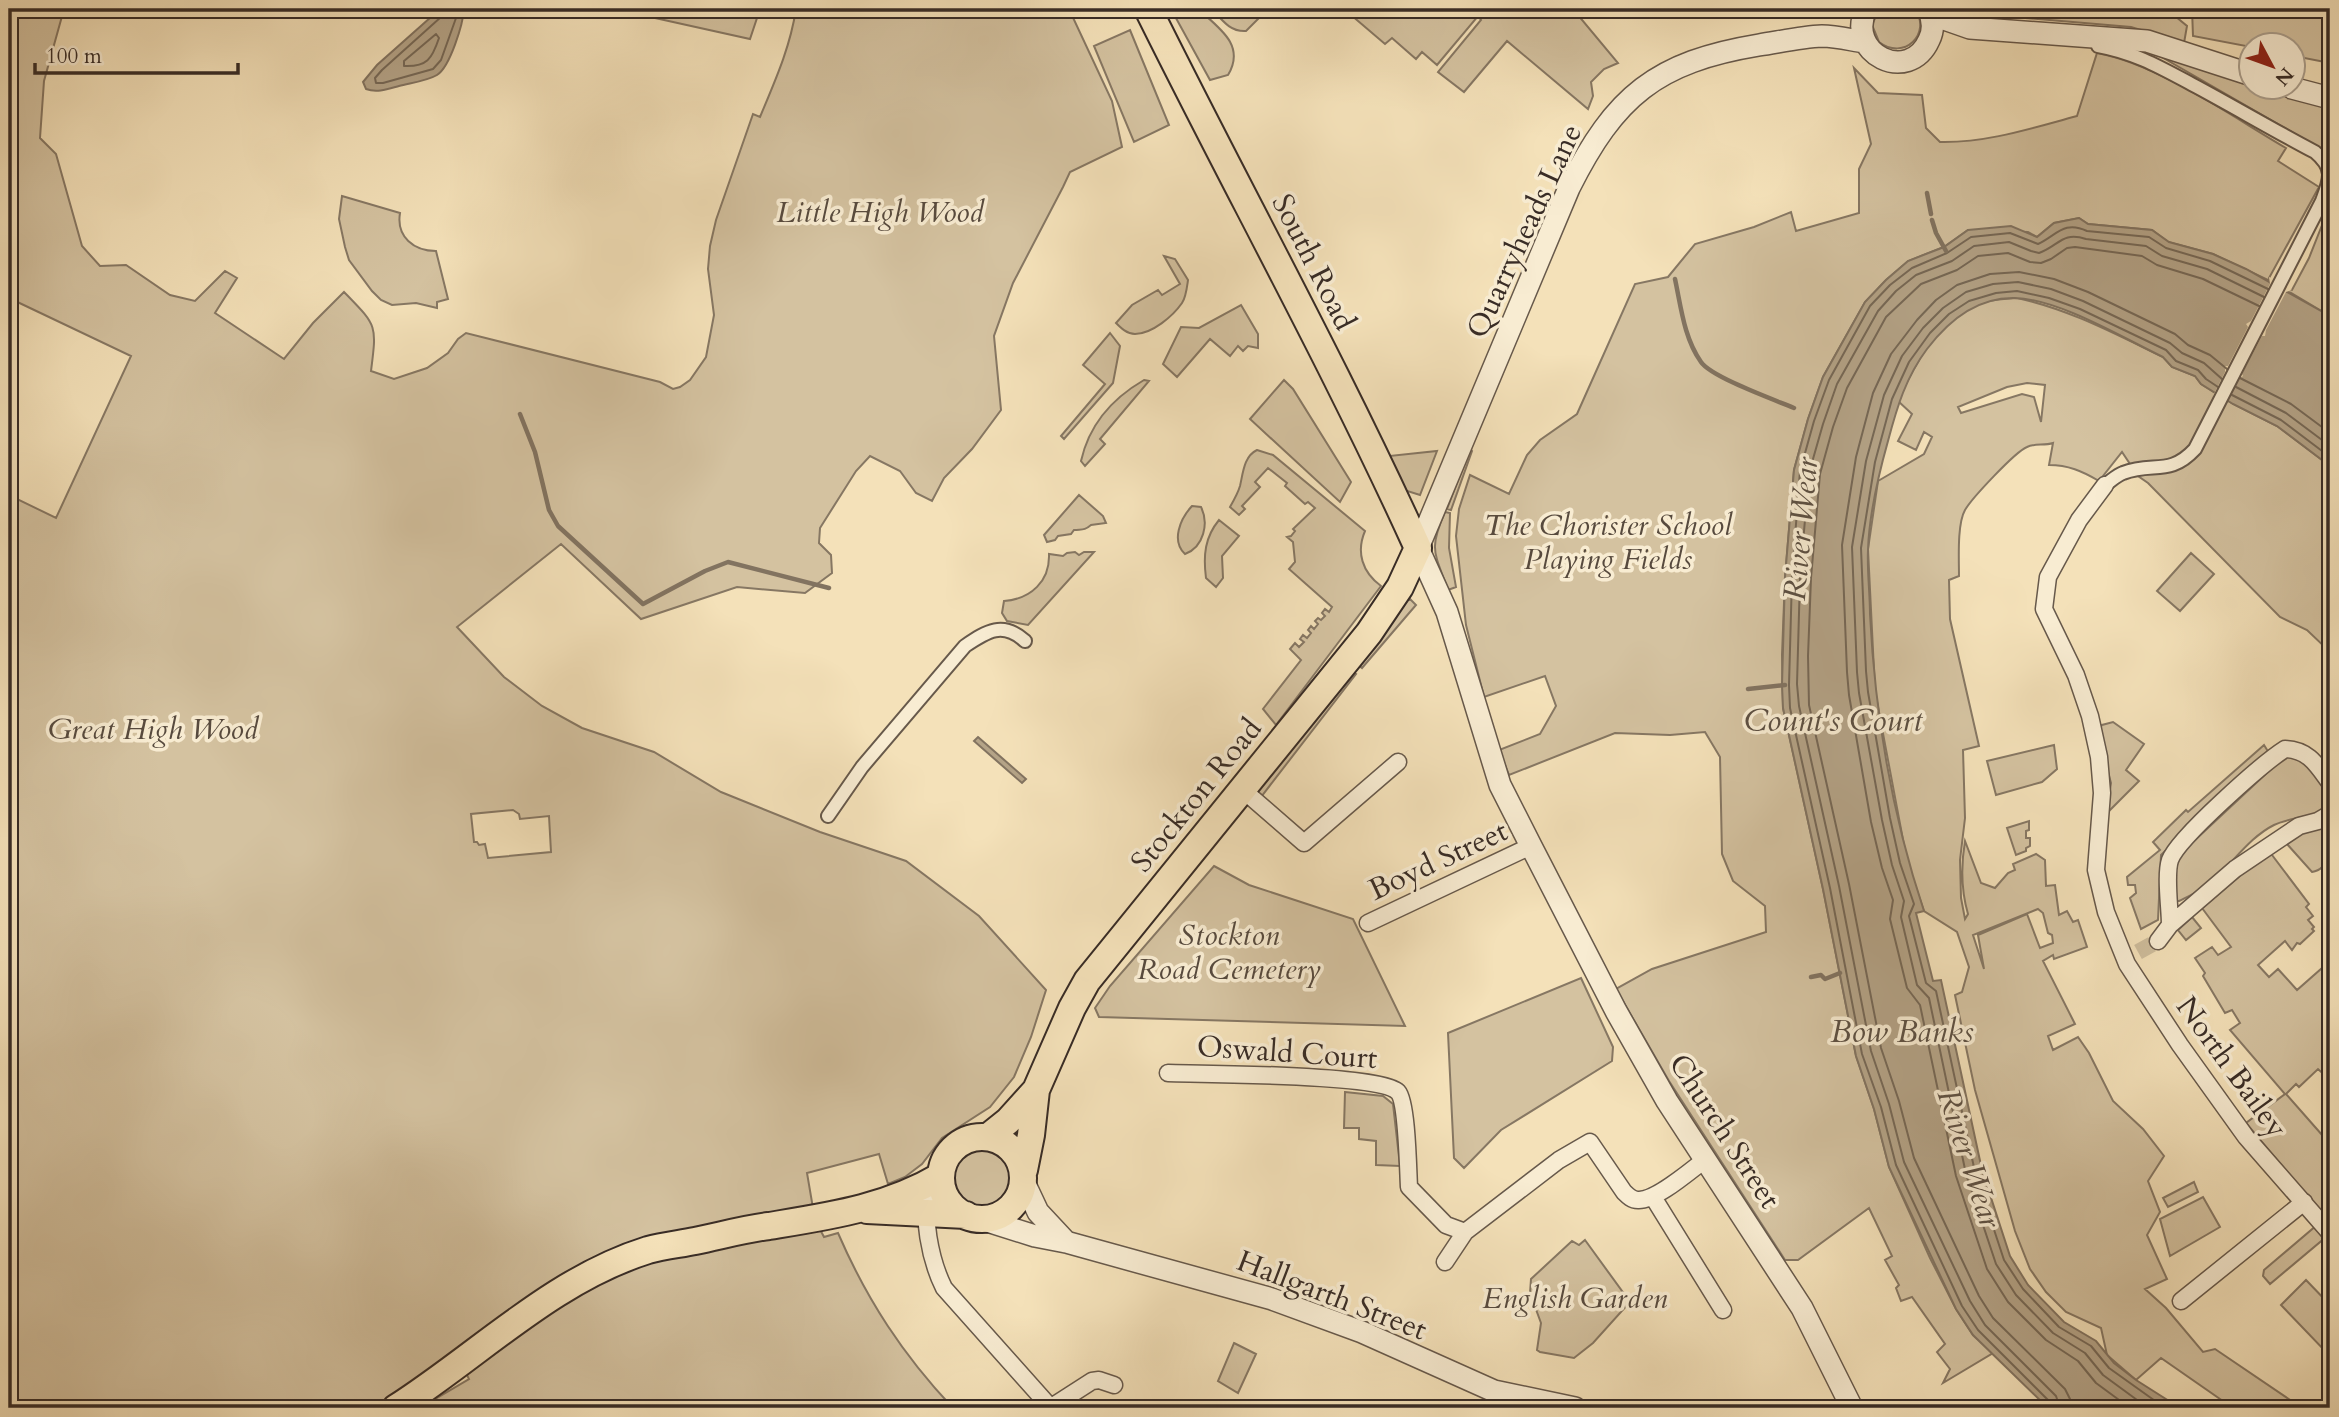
<svg xmlns="http://www.w3.org/2000/svg" width="2339" height="1417" font-family="Cardo,serif">
<style>
.green{fill:#d4c2a0;stroke:#867763;stroke-width:2;fill-rule:evenodd}
.water{fill:#b4a387;stroke:#827360;stroke-width:2}
.pier{fill:#f4e1b9}
.lines{fill:none;stroke-linecap:round;stroke-linejoin:round}
.shore{stroke:#766856;stroke-width:2}
.stream{stroke:#827360;stroke-width:4.5}
.minor-tunnel{stroke:#cebd9c;stroke-width:16;stroke-dasharray:16 8;stroke-linecap:butt}
.pedestrian-casing{stroke:#67594b;stroke-width:16}
.minor-casing{stroke:#67594b;stroke-width:19}
.tertiary-casing{stroke:#67594b;stroke-width:24}
.primary-casing{stroke:#382c26;stroke-width:30}
.pedestrian{stroke:#f8ecd2;stroke-width:12}
.minor{stroke:#f8ecd2;stroke-width:16}
.tertiary{stroke:#f8ecd2;stroke-width:21}
.primary{stroke:#f4e1b9;stroke-width:26}
.labels{text-anchor:middle;stroke-width:7;stroke-linejoin:round;paint-order:stroke}
.park-label{font-size:30px;font-style:italic;fill:#574a3e;stroke:#f8ecd2}
.street-label{font-size:30px;fill:#382c26;stroke:#f8ecd2}
.water-label{font-size:32px;font-style:italic;fill:#5d5043;stroke:#f8ecd2}
</style>
<rect width="100%" height="100%" fill="#f4e1b9"/>
<filter id="stains"><feTurbulence type="fractalNoise" baseFrequency=".00286" numOctaves="4"/><feColorMatrix values="0 0 0 0 .2 0 0 0 0 .09 0 0 0 0 .02 0 0 0 .5 -.17"/></filter>
<radialGradient id="worn" r=".72"><stop offset=".6" stop-color="#630" stop-opacity="0"/><stop offset="1" stop-color="#630" stop-opacity=".3"/></radialGradient>
<path class="green" d="M9,9H64L44,81L40,138L56,154L82,246L100,266L126,265L170,295L195,301L225,271L237,278L215,313L284,359L313,323L344,292C377,326 377,324 371,371L394,379L427,368L448,353L458,339L466,333L660,382L673,389L680,387L690,380L706,357L714,315L708,269L710,246L716,220L753,114L760,117C775,81 790,48 796,9H1069L1112,101L1122,147L1070,172L1063,187L1013,283L994,336L1001,410L972,449L944,478L932,501L916,493L900,471L870,456L856,471L820,528L819,543L831,555L832,573L805,593L737,587L641,619L561,544L457,627L504,677L542,706L582,728L654,752L721,792L820,832L906,861L979,916L1046,990L1031,1037L1014,1077L990,1107L942,1138L922,1164L905,1177L888,1184L879,1154L807,1173L815,1220L824,1237L838,1233C867,1300 903,1355 953,1408H420L469,1379L461,1363L427,1374L377,1408H9V495L56,518L131,356L9,298ZM513,810L519,814L520,819L549,816L551,852L488,858L485,844L479,845L477,842H474L471,814Z
M601,9H760L750,39L646,16L600,13Z
M1171,9H1198C1219,28 1246,45 1228,75L1210,80Z
M1212,9H1245L1251,12L1258,9H1268L1246,31C1230,32 1222,20 1212,9Z
M1344,9H1374L1383,17L1430,10L1457,16L1463,9H1573L1618,63L1604,69L1591,82L1593,96L1588,109L1507,41L1464,92L1438,72L1481,20L1478,16L1437,65L1422,52L1416,59L1392,38L1385,44Z
M1793,9H1837L1820,15L1794,18Z
M1879,9H1915C1932,34 1904,61 1879,42L1872,25Z
M1971,9H2171L2170,12L2187,26L2184,43L2131,27L1978,14Z
M2192,9H2330V63L2294,56V46H2252L2251,47L2193,36Z
M1130,30L1169,125L1134,142L1094,46Z
M2146,48L2251,82L2252,88H2267L2330,107V154Z
M2097,53C2158,64 2231,116 2286,148L2278,161L2319,187L2269,278L2270,281L2213,254L2168,242L2152,230L2088,224L2079,218L2054,223L2037,237L2028,232L1968,230L1944,247L1908,261L1886,280L1865,302L1823,377L1808,419L1794,470L1785,577L1782,655L1783,708L1823,889L1856,1056L1874,1109L1889,1167L1930,1258L1956,1309L1973,1335L1993,1353L1943,1383L1950,1369L1937,1352L1945,1344L1912,1297L1901,1301L1896,1288L1899,1285L1885,1260L1892,1256L1869,1208L1798,1260H1785L1669,1081L1616,989L1652,969L1766,932L1765,906L1733,881L1722,854L1720,757L1705,732L1670,735L1615,733L1509,775L1499,750L1540,734L1556,706L1545,676L1484,697L1466,625L1456,536L1459,509L1470,475L1509,494L1527,455L1540,440L1577,414L1635,284L1668,277L1695,244L1754,227L1791,212L1796,231L1859,213V169L1871,144L1854,68L1878,93L1922,95L1926,128L1940,142C1987,143 2032,128 2077,116Z
M342,196L400,213C396,237 414,251 436,251L448,299L437,302V308L416,303L392,305L381,300L372,291L349,260L345,247L339,219Z
M2330,205V316L2288,291L2292,290L2309,258Z
M1164,256L1175,259L1188,280C1187,287 1186,297 1182,303C1173,316 1152,334 1135,334C1127,334 1121,328 1116,323L1132,305L1158,290L1162,295L1180,284Z
M2017,298C2069,309 2115,334 2163,357L2172,367L2195,376L2201,384L2233,404L2277,426L2330,466V652L2307,630L2280,617L2148,483L2138,476L2122,452L2099,481C2082,471 2068,465 2049,465L2053,443C2044,446 2035,443 2027,447C2015,452 1972,498 1965,510C1957,524 1959,559 1959,576L1949,580L1950,619L1979,746L1963,750L1965,818L1960,860L1961,898L1965,919L1968,914C1961,890 1961,865 1965,841L1981,883L1995,888L2008,873L2015,870L2013,864L2036,854L2045,860L2046,886L2055,885L2059,915L2067,911L2073,922L2078,920L2087,947L2054,959L2053,955L2043,961L2075,1024L2048,1036L2053,1050L2078,1037L2089,1053L2113,1101L2143,1129L2164,1156L2148,1181L2160,1212L2147,1235L2167,1279L2145,1289L2166,1308L2203,1352L2215,1349L2302,1408H2233L2161,1358L2136,1380L2107,1355L2101,1328L2066,1312L2046,1292L2030,1269L2015,1231L1975,1090L1955,995L1962,992L1969,967L1957,932L1924,911L1907,861L1875,691L1868,549L1878,481L1924,454L1932,437L1924,432L1916,450L1898,441L1912,414L1898,401C1914,366 1936,323 1973,306C1987,300 2002,299 2017,298ZM2027,383L2045,385L2041,422L2034,397L2022,394L1961,413L1958,407L2007,387ZM2038,909L2043,913L2048,933L2052,935L2053,943L2040,948L2027,914L1978,935L1984,969L1973,935Z
M1241,305L1258,334V348L1248,346L1243,351L1238,346L1230,356L1210,339L1177,377L1163,364L1181,327L1199,328Z
M1110,333L1120,346L1113,383L1064,439L1061,436L1105,384L1083,365Z
M1144,380L1149,381L1100,439L1105,444L1085,466L1081,461C1089,425 1113,398 1144,380Z
M1284,380L1293,389L1351,482L1340,502L1250,419Z
M1470,449L1472,451L1451,510L1447,509Z
M1257,450L1273,455L1365,531C1356,552 1362,572 1381,586L1276,725L1263,709L1301,660L1290,649L1295,643L1299,647L1304,642L1300,639L1303,635L1307,638L1311,633L1308,630L1311,626L1314,629L1318,624L1315,621L1318,618L1321,620L1325,616L1322,613L1325,609L1329,612L1332,607L1289,569L1295,562L1293,542L1287,537L1291,536L1295,531L1293,529L1315,508L1308,502L1305,504L1285,486L1287,483L1268,468L1255,482L1260,487L1242,506L1245,509L1239,515L1230,507C1234,500 1238,493 1240,486C1243,473 1244,456 1257,450Z
M1437,451L1420,495L1404,490L1389,456Z
M1079,495L1103,516L1106,523L1091,525C1084,531 1082,529 1074,530L1071,534L1058,536L1055,540L1047,542L1044,535Z
M1192,506L1201,507C1209,523 1204,547 1185,554C1171,541 1180,519 1192,506Z
M1445,512L1450,513L1449,548L1456,587L1448,590C1435,553 1428,550 1445,512Z
M1219,520L1239,536L1222,556L1223,578L1216,587L1206,578C1203,555 1205,537 1219,520Z
M1075,552L1079,555L1084,552H1094L1028,625L1007,621L1002,613L1004,601C1031,599 1050,581 1049,554L1063,556L1067,553Z
M2191,553L2214,574L2180,611L2157,591Z
M1410,599L1416,605L1362,668L1357,664L1405,602Z
M1350,670L1356,674L1261,797L1253,790Z
M2113,722L2144,744L2126,770L2139,781L2106,814L2111,783L2097,731L2102,725Z
M2054,745L2057,769L2042,782L1996,795L1987,761Z
M2264,745L2269,753L2161,855L2158,920L2141,929L2130,898L2136,893L2135,885H2128L2127,877L2160,850L2153,842L2186,810L2188,812Z
M2301,756C2312,770 2331,785 2330,804C2316,819 2292,816 2274,825C2246,839 2229,870 2203,888C2196,893 2187,897 2179,901H2175L2174,864L2179,855L2284,757Z
M2029,821V830L2026,831V838H2030V846L2026,848V851L2016,855L2007,828Z
M2330,824C2330,840 2333,869 2312,872L2287,844L2288,838Z
M2269,851L2309,904L2306,907L2313,916L2308,920L2314,927L2312,929L2314,931L2300,944L2297,943L2292,950L2285,941L2258,965L2269,977L2278,969L2297,990L2330,961V990L2328,994L2330,1004V1080L2318,1069L2299,1087L2296,1084L2286,1094L2330,1144V1223L2246,1123L2285,1094L2230,1030L2240,1023L2232,1010L2225,1013L2203,976L2205,973L2195,958L2212,947L2218,955L2231,947L2202,908Z
M1214,866L1249,885L1353,919L1405,1026L1099,1017L1095,1008L1110,986Z
M2192,917L2201,928L2186,940L2178,930Z
M1581,978L1613,1047L1612,1061L1501,1130L1464,1168L1454,1158L1448,1033Z
M1345,1092L1383,1096L1393,1104L1400,1166L1376,1165V1141L1359,1139V1128H1344Z
M950 1179a33 33 0 1 1 66 0a33 33 0 1 1-66 0Z
M2194,1182L2198,1192L2168,1207L2163,1198Z
M2203,1197L2220,1227L2170,1256L2160,1219Z
M2317,1225L2326,1237L2270,1284L2263,1276L2264,1270Z
M1585,1240L1630,1302L1593,1343L1574,1358L1540,1352L1537,1350L1541,1323L1530,1293L1531,1279L1572,1241L1579,1245Z
M2306,1280L2330,1305V1349L2326,1352L2281,1305Z
M1234,1343L1256,1354L1238,1393L1218,1381Z"/>
<path class="water" d="M440,9H464C463,24 450,67 437,75C427,81 410,83 399,86C388,89 377,93 366,89L363,82L377,65Z
M2079,218L2088,224L2152,230L2169,242L2213,254L2246,269L2330,316V466L2277,426L2233,404L2201,384L2195,376L2172,367L2163,357C2123,338 2059,299 2015,298C1977,297 1949,320 1927,349C1906,377 1897,407 1888,441C1879,473 1869,517 1868,550C1867,571 1870,593 1870,614C1875,715 1892,815 1924,911L1916,913L1933,981L1941,980L1982,1170L2010,1256L2028,1285L2064,1322L2096,1341L2114,1363L2136,1380L2180,1408H2048L1973,1335L1956,1309L1889,1167L1874,1109L1856,1056L1823,889L1783,708L1782,685L1785,577L1794,470L1808,419L1823,377L1865,302L1886,280L1908,261L1944,247L1968,230L2011,226L2037,237L2054,223Z
M978,737L1026,779L1022,783L974,741Z"/>
<path class="pier" d="M2269,277L2292,290L2286,292L2266,330L2265,336H2262L2242,374L2243,376L2239,379L2226,404L2213,396L2225,372V366H2228L2248,327L2246,324L2251,321L2270,284Z"/>
<g class="lines">
<path class="shore" d="M444,9L441,17L382,70L375,78L376,83H383L433,69L441,60L456,18L457,9
M436,34L439,38C432,59 427,67 404,66V61Z
M2240,378L2291,404L2330,433
M2236,387L2286,413L2330,446
M2232,395L2281,420L2330,457
M2051,1408L2049,1401L1978,1330L1962,1306L1896,1165L1881,1107L1862,1054L1830,888L1790,708L1789,685L1792,577L1800,471L1814,421L1829,380L1870,306L1890,285L1912,268L1947,253L1971,237L2010,233L2038,244C2057,235 2064,220 2087,231L2149,237L2166,248L2210,261L2268,289
M2060,1408L2056,1396L1985,1325L1970,1301L1904,1162L1889,1104L1871,1051L1839,886L1799,706L1797,684L1800,578L1809,473L1823,424L1837,384L1878,311L1896,291L1916,275L1952,261L1974,246L2009,242L2031,251L2039,253C2059,246 2062,231 2086,239L2146,246L2162,256L2207,269L2264,297
M2070,1408V1399L2065,1389L1993,1318L1979,1296L1914,1158L1899,1101L1881,1048L1849,884L1809,705L1808,656L1811,578L1820,474L1833,427L1847,388L1886,317L1921,284L1957,270L1978,256L2008,253L2030,262L2041,263L2051,259L2067,248L2075,247L2142,256L2157,265L2203,279L2259,306
M2130,1408L2096,1383L2078,1361L2046,1340L2008,1302L1987,1269L1956,1176L1920,1005L1907,988L1890,919L1893,900L1882,868L1871,822L1849,695L1847,672L1842,545L1856,457L1873,393L1891,354L1917,320L1936,300L1957,285L1990,274L2019,272L2054,279L2088,292L2175,334L2188,345L2210,355L2227,369
M2148,1408L2103,1375L2085,1353L2053,1333L2016,1295L1996,1264L1966,1174L1929,998L1917,985L1901,917L1904,901L1892,865L1882,820L1859,693L1857,672L1852,547L1866,461L1884,395L1902,356L1923,328L1943,308L1966,292L1993,284L2018,282L2051,289L2083,301L2170,343L2182,353L2204,363L2222,379
M2165,1408L2109,1368L2091,1346L2059,1327L2023,1289L2004,1260L1975,1172L1936,991L1926,983L1909,916L1914,904L1900,863L1890,818L1868,692L1866,671L1861,548L1875,462L1892,399L1909,362L1930,333L1949,314L1969,301L1996,293L2017,291L2049,298L2080,309L2166,350L2176,361L2198,370L2206,379L2218,387"/>
<path class="stream" d="M1927,193L1931,214
M1932,220L1936,233L1946,251
M1675,279C1681,307 1684,338 1701,362C1711,377 1775,400 1794,408
M520,414L535,452L549,510L558,526L643,604L705,571L728,562L829,588
M1748,689L1785,685
M1811,977L1821,975L1825,979L1840,973"/>
<path class="minor-tunnel" d="M2138,952L2158,941"/>
<g class="pedestrian-casing">
<path id="pedestrian" d="M2098,46C2137,53 2163,69 2197,87C2236,108 2275,131 2315,152C2335,169 2330,179 2322,201L2195,449C2169,477 2153,461 2123,473C2117,475 2111,481 2105,485
M828,816L862,767L965,646C987,631 1003,621 1025,641"/>
</g>
<g class="minor-casing">
<path id="minor" d="M2105,485L2079,520L2048,577L2044,609L2076,675L2090,716L2099,757L2102,793L2096,870L2106,912L2127,964L2180,1045L2246,1137L2330,1233
M1243,790L1304,843L1398,762
M1368,923L1531,846
M2170,925C2170,908 2165,875 2170,860C2178,838 2263,763 2285,749C2309,750 2317,765 2330,783
M2158,941L2170,925L2235,869L2299,826L2318,821L2330,814
M1168,1073C1202,1074 1381,1074 1398,1092C1407,1102 1408,1170 1409,1187L1446,1225L1465,1232L1559,1160L1590,1142L1624,1192C1628,1196 1632,1200 1638,1200C1656,1201 1691,1170 1706,1159
M927,1184C923,1217 929,1258 944,1288L1051,1408
M1653,1197L1723,1310
M1445,1262L1465,1232
M2181,1301L2304,1202
M1050,1408L1092,1381L1099,1380L1114,1385"/>
</g>
<g class="tertiary-casing">
<path id="tertiary" d="M1866,9C1845,54 1909,85 1929,40C1934,30 1933,19 1928,9
M1930,14L1970,28L2147,41L2252,75
M2292,88L2330,98
M1023,1180L1038,1212L1066,1242
M978,1218L1035,1236L1066,1242L1272,1299L1362,1332L1494,1391L1575,1408
M1852,1408L1802,1308L1667,1101L1616,1011L1531,846L1500,785L1447,612L1418,548L1569,188C1615,96 1656,62 1759,45C1779,42 1801,37 1822,36C1836,36 1851,40 1864,42"/>
</g>
<g class="primary-casing">
<path id="primary" d="M988,1137L1008,1121L1036,1090
M941 1178a41 41 0 1 1 82 0a41 41 0 1 1-82 0Z
M1024,1170L1031,1135L1036,1090L1072,1008L1087,981L1369,633L1400,587L1418,548C1335,365 1237,189 1148,9
M867,1210L966,1215
M396,1408C479,1355 552,1280 648,1250C663,1246 680,1244 695,1241C720,1236 744,1229 769,1226C830,1216 887,1208 941,1176"/>
</g>
<use href="#pedestrian" class="pedestrian"/>
<use href="#minor" class="minor"/>
<use href="#tertiary" class="tertiary"/>
<use href="#primary" class="primary"/>
</g>
<g class="labels">
<g class="park-label">
<text x="880" y="222">Little High Wood</text>
<text x="1608" y="535">The Chorister School<tspan x="1608" dy="34">Playing Fields</tspan></text>
<text x="153" y="739">Great High Wood</text>
<text x="1229" y="945">Stockton<tspan x="1229" dy="34">Road Cemetery</tspan></text>
<text x="1575" y="1308">English Garden</text>
</g>
<g class="street-label">
<text transform="translate(1524 231) rotate(-65)" y="10">Quarryheads Lane</text>
<text transform="translate(1314 262) rotate(63)" y="10">South Road</text>
<text transform="translate(1196 795) rotate(-51)" y="10">Stockton Road</text>
<text transform="translate(1438 860) rotate(-25)" y="10">Boyd Street</text>
<text transform="translate(1287 1052) rotate(4)" y="10">Oswald Court</text>
<text transform="translate(2232 1067) rotate(54)" y="10">North Bailey</text>
<text transform="translate(1725 1131) rotate(57)" y="10">Church Street</text>
<text transform="translate(1332 1295) rotate(21)" y="10">Hallgarth Street</text>
</g>
<g class="water-label">
<text transform="translate(1800 529) rotate(-85)" y="11">River Wear</text>
<text x="1833" y="731">Count's Court</text>
<text x="1902" y="1042">Bow Banks</text>
<text transform="translate(1970 1158) rotate(72)" y="11">River Wear</text>
</g>
</g>
<rect width="2339" height="1417" fill="none" stroke="#f4e1b9" stroke-width="35"/>
<rect x="10" y="10" width="2318" height="1396" fill="none" stroke="#382c26" stroke-width="3.5"/>
<rect x="18" y="18" width="2304" height="1382" fill="none" stroke="#382c26" stroke-width="2"/>
<g transform="translate(2272 66) rotate(131)"><circle r="33" fill="#f8ecd2" stroke="#ab9f8d" stroke-width="2"/>
<path d="M0-5L12 26L0 18L-12 26Z" fill="#8f2418"/>
<text y="-10" font-size="19" font-weight="bold" text-anchor="middle" fill="#382c26">N</text>
</g>
<path d="M35 63v10h203v-10" fill="none" stroke="#382c26" stroke-width="3.5"/>
<text x="46" y="63" font-size="21" fill="#382c26" stroke="#f8ecd2" stroke-width="5" paint-order="stroke">100 m</text>
<rect width="100%" height="100%" filter="url(#stains)"/>
<rect width="100%" height="100%" fill="url(#worn)"/>
</svg>
